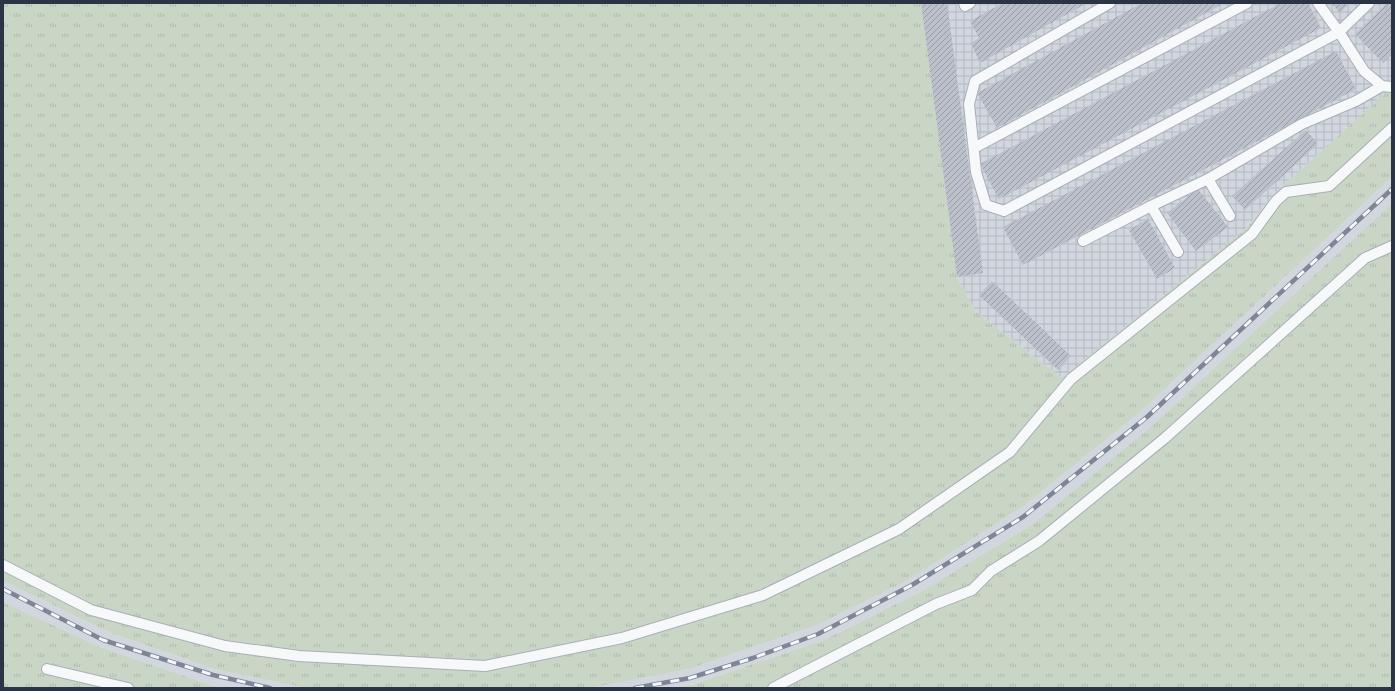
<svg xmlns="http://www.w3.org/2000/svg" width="1395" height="691" font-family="'Sofia Sans Condensed',sans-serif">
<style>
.built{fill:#d2d6de}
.industrial{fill:url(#industrial-grid)}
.grass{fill:url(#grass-tufts)}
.building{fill:url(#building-hatch)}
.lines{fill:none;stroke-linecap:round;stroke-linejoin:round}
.lane-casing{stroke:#a9aeb7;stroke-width:12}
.lane{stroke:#f7f8fa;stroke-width:10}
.rail-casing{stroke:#7d8696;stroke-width:4.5}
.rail{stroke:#f4f6f9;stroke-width:3;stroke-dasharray:9;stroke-linecap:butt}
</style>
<defs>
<pattern id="industrial-grid" width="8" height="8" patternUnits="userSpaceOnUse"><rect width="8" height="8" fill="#d2d6de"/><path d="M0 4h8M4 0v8" fill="none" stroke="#b4b8c0"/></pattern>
<pattern id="grass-tufts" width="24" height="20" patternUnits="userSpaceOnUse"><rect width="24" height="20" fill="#c9d6c5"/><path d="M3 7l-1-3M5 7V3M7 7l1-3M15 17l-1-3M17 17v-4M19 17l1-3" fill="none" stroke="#adb8ab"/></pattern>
<pattern id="building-hatch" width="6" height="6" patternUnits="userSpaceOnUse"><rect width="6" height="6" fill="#bbc0ca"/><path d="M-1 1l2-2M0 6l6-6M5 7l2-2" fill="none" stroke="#989da6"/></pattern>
</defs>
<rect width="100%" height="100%" fill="#e4e7ec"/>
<path class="built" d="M1392,177V203L1155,423L1033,524L922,591L824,640L694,684L674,688H591L689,669L817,625L908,580L1024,506L1140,412Z
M3,581L111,633L214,669L306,688H224L211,685L98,646L3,602Z"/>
<path class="industrial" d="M921,3H1392V87L1275,193L1246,228L1062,378L975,311L957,277Z"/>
<path class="grass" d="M3,3H921L957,277L975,311L1062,378L1246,228L1275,193L1392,87V177L1140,412L1024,506L908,580L817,625L689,669L591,688H306L214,669L111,633L3,581Z
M1392,203V688H674L694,684L824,640L922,591L1033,524L1155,423Z
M3,602L98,646L211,685L224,688H3Z"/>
<path class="building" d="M921,3H947L983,273L957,277Z
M1003,3H1087L980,63L971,43L979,38L970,21Z
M1142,3H1224L997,128L977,93Z
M1281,3H1308L1321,28L999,199L980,164Z
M1331,3H1350L1340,13Z
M1387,3H1392V54L1383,63L1355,34Z
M1336,51L1356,89L1023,265L1003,227Z
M1306,130L1318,144L1245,210L1232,196Z
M1198,189L1228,227L1196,251L1167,213Z
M1148,219L1175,268L1157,279L1129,230Z
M992,281L1071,356L1058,370L979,295Z"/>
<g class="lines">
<g class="lane-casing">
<path id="lane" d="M964,3L965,6L970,3
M1110,3L975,81L969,104L976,172L986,205L1004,211L1339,32L1369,3
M1318,3L1339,32L1364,71L1382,86L1392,87
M974,148L1247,3
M1208,179L1230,216
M1151,206L1178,252
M1083,241L1151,206L1208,179L1302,124L1356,101L1382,86
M3,565L91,610L225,646L299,656L485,666L622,638L763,595L899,529L1010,452L1071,379L1252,234L1276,201L1286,192L1329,186L1392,128
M47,669L128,688
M773,688L936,604L972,590L991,571L1039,541L1165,438L1365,258L1392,246"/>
</g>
<use href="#lane" class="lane"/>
<g class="rail-casing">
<path id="rail" d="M3,589L103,640L213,675L270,688
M635,688L690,678L753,658L818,634L912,585L1023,517L1147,417L1392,189"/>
</g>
<use href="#rail" class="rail"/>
</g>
<rect width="1395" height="691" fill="none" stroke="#2b3445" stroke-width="8"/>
</svg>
